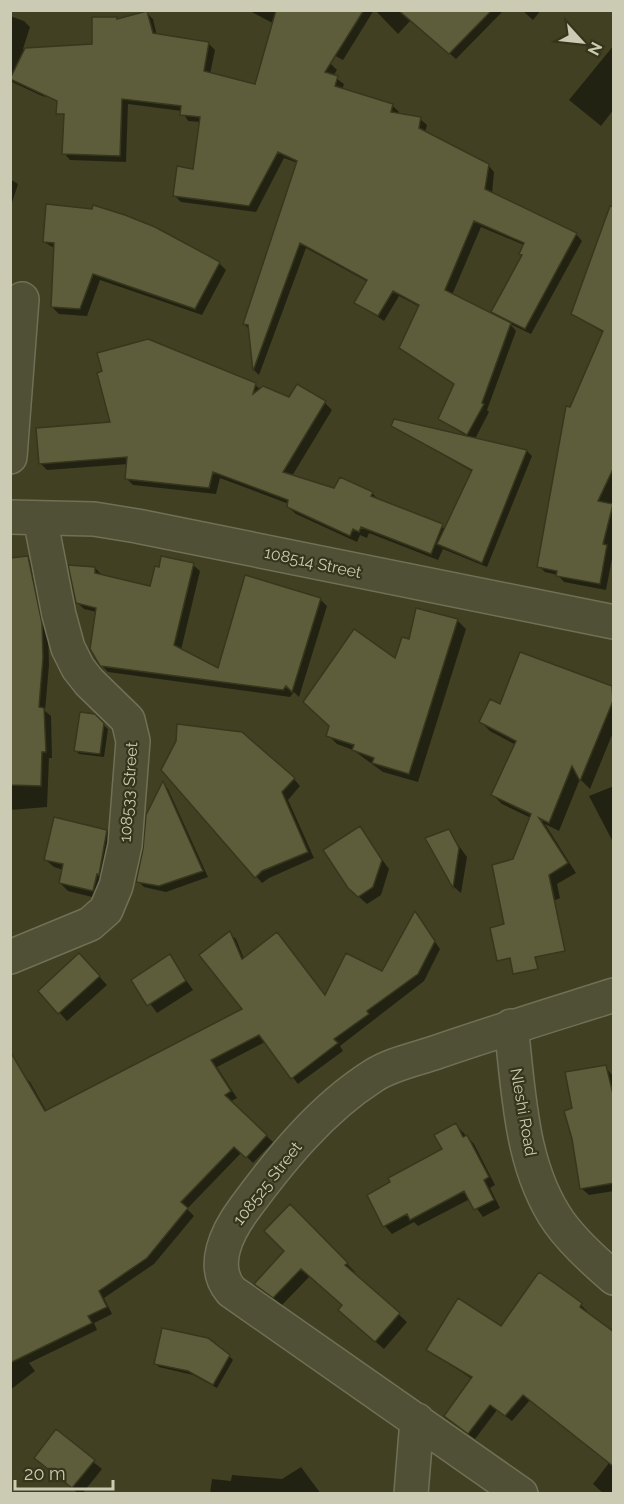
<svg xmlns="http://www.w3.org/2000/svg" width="624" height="1504" font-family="Raleway,sans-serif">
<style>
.shadow{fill:#0007;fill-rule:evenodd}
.building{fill:#5e5d3b;stroke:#37371d;stroke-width:1.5}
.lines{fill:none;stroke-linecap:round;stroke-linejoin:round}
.minor-casing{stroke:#707057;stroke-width:36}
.minor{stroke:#505036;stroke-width:33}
.labels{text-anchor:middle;stroke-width:4.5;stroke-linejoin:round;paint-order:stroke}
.street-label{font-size:16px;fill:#cacbb2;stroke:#35351b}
</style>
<rect width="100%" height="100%" fill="#414022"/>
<path class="shadow" d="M248,10H374L343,60Z
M375,10H504L456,59L411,20L398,34Z
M522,10H541L533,20Z
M147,13L153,19L157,36L209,44L215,50L210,74L256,86L266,53L331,64L337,70L333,76L344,84L342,90L392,105L399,112L398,115L420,119L427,125L425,133L488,165L494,172L492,194L576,234L582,241L531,334L510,324L516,331L487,410L489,412L475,439L527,451L532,456L487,567L443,549L438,560L369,533L367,538L360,535L357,542L296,514L288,507L289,504L220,478L216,494L133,485L126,478L128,464L47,470L40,463L112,424L255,385L261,390L289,399L325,403L332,410L292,476L335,490L372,493L379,500L446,529L473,472L393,426L466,436L439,418L455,385L401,348L420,307L399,296L384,321L356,302L368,282L306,248L259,375L254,370L250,330L244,324L298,163L284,158L256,212L181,202L175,196L194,170L201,122L188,121L182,111L128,104L126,162L70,160L64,153L65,115L57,108L58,99L42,96L10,81V16L24,21L30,27L23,49L94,46L118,20ZM481,227L524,245L520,254L523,256L493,312L500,318L452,295Z
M614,45V109L601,126L569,100Z
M10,179L18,184L10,209Z
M614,238V548L606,590L564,582L558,575L545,572L539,566L571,409L604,333L573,314Z
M44,242L219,263L226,270L202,315L100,280L87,316L59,314L52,307L56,249Z
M28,558L35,565L48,631L49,665L45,711L51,716L52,758H49L47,807L10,810V560Z
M193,565L200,571L181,650L219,670L320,599L327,606L299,697L294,692L290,697L108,672L101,665L97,612L84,609L77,602L95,568L102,575L151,588Z
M457,620L466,629L418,782L383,772L353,750L337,744L328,735L396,660L410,641Z
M521,654L614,688V730L590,789L580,779L559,831L545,824L576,873L557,884L560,898L512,920L514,861L531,818L502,804L493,795L516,745L490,731L481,722L501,706Z
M94,716L108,729L104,757L79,754L75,750Z
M163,770L294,779L300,786L288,800L314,858L269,878L262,883Z
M163,784L168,789L208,877L166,892L144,887L138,881Z
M614,786V844L589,796Z
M359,828L389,869L381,895L367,904L358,896Z
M107,831L115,839L100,899L68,891L60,883L63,870L54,867L45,859Z
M448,831L467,857L461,893L454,887L427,839Z
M415,913L440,949L424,981L340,1046L343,1051L298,1084L265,1042L217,1067L237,1098L230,1102L273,1142L253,1163L242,1152L187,1209L194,1216L154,1264L104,1298L112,1314L94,1323L97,1330L29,1363L35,1371L10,1390V1064L30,1082L47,1112L245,1009L229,933L236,939L244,959L326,996L383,973Z
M169,956L193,990L157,1013L133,980Z
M87,963L107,985L67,1021L40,991Z
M605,1067L614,1077V1191L589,1195L581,1188L573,1110Z
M456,1125L474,1144L495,1185L490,1188L500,1208L483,1217L470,1199L418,1226L414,1222L392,1234L385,1226L444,1150Z
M290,1206L355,1272L353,1273L407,1322L384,1349L348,1318L344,1306L310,1276L282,1305L256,1284L287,1251Z
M581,1305L587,1311L586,1314L614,1334V1494H604L593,1484L609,1463L530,1400L512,1421L497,1410L475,1439L452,1422L446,1416L472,1379L428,1350Z
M229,1356L233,1360L217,1388L193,1375L159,1367L155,1363Z
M56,1432L102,1469L82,1494H79L44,1466Z
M301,1467L321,1494H210L212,1479L231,1481L232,1475L282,1479Z"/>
<path class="building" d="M276,10H364L325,72L338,76L335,86L393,104L391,112L421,117L419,128L489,164L485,189L577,233L525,329L491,312L522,255L519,254L524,243L474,221L445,290L511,323L482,403L484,404L467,435L438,419L454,384L399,348L419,305L393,291L378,316L354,303L367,280L300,243L253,371L248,325L243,324L297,161L278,152L249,206L173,196L177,166L193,169L200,117L180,115L181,106L122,99L120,156L62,154L64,114H56L57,101L10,79L25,48L92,44V17H117V19L147,11L153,33L209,42L204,71L255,84Z
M398,10H492L449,54Z
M46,204L92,209L93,205L125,215L155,227L220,262L195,309L93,274L80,309L51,307L54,243L43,242Z
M610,206L614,207V467L598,501L613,504L603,544L607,545L600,584L556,576L557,571L537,567L566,406L570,407L603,331L571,314Z
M148,339L256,383L253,394L263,386L289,397L297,384L326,401L283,472L334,488L340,477L373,492L371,496L443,524L431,554L361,527L359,532L353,529L350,536L287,507L288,500L213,472L209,488L125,479L127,457L39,464L36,428L110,422L97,373L102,371L97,353Z
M394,419L527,450L482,563L437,544L472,470L391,426Z
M28,556L42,623L43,658L39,707L44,708L46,752H42L41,786L11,785L10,558Z
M161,556L194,563L174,645L218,668L245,575L321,598L292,692L286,686L283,690L100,666L90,649L96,608L76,603L68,565L95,567V573L150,586L155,566L159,567Z
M416,608L458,619L409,774L372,763L374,758L352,750L354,745L326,736L329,726L303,702L354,629L395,658L402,637L409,639Z
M520,652L612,686L613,701L580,781L572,766L549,823L539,818L568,863L549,875L565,951L535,957L538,969L513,974L510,958L497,961L490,928L504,924L492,865L513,859L531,814L491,795L516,741L479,722L490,699L500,704Z
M80,712L95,714L104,723L100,754L74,751Z
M177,724L242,732L295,778L282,792L308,852L262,871L255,878L161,770L176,741Z
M163,781L203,871L159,886L136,882L143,849L146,815Z
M54,817L107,830L99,875L97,874L93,891L59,883L63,864L44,860Z
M360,826L382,860L373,887L358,897L348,888L323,850Z
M449,829L459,848L453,888L425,838Z
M415,911L435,941L418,974L367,1011L369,1014L334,1039L338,1043L291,1079L259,1035L211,1060L231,1091L225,1095L267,1135L246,1158L234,1147L181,1202L188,1208L147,1258L99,1291L107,1307L88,1316L92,1323L10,1363V1051L45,1111L242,1009L199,955L230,931L242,959L277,932L325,995L346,953L382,971Z
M79,953L100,976L58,1014L38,991Z
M170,954L186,981L147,1006L131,980Z
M606,1065L614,1098V1183L580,1189L572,1139L564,1111L572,1108L565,1072Z
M456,1123L463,1137L467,1135L489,1177L484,1180L494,1200L474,1210L464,1191L410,1220L407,1214L383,1227L367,1195L390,1182L388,1178L442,1149L434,1135Z
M290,1204L348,1263L345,1265L400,1313L375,1342L338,1310L342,1305L301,1269L273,1298L254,1284L284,1251L264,1231Z
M539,1272L582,1303L580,1307L614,1332V1467L523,1395L505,1416L490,1405L468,1434L444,1416L472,1377L426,1350L458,1298L501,1326Z
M162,1328L208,1338L230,1355L213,1385L188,1371L154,1364Z
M56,1429L95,1460L72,1488L34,1458Z"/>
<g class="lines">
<g class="minor-casing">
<path id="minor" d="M10,457L22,299
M10,517L94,519L137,526L614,622
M10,957L90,924L106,910L116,886L125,845L133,741L128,720L89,682L78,668L68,648L59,615L40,518
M511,1026C519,1091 520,1166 559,1222C574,1243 594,1261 614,1278
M411,1494L417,1420
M521,1494L231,1291C210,1266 227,1232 244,1209C280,1160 321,1109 373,1076C391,1064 417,1059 437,1052C495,1032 554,1014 614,995"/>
</g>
<use href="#minor" class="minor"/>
</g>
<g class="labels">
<g class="street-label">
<text transform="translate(313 562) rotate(12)" y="6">108514 Street</text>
<text transform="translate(128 792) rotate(-86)" y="6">108533 Street</text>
<text transform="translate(524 1112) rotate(80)" y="6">Nleshi Road</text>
<text transform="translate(267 1183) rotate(-52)" y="6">108525 Street</text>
</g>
</g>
<rect width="624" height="1504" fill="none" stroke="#cacbb2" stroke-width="24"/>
<g transform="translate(582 42) rotate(117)" stroke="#35351b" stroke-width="4.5" paint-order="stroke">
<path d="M0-4.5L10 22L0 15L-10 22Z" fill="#cacbb2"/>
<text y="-9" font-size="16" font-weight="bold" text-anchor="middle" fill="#cacbb2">N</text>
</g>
<path d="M15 1480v9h98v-9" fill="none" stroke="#cacbb2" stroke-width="3"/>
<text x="24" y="1480" font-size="18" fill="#cacbb2" stroke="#35351b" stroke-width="4.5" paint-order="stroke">20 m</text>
</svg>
